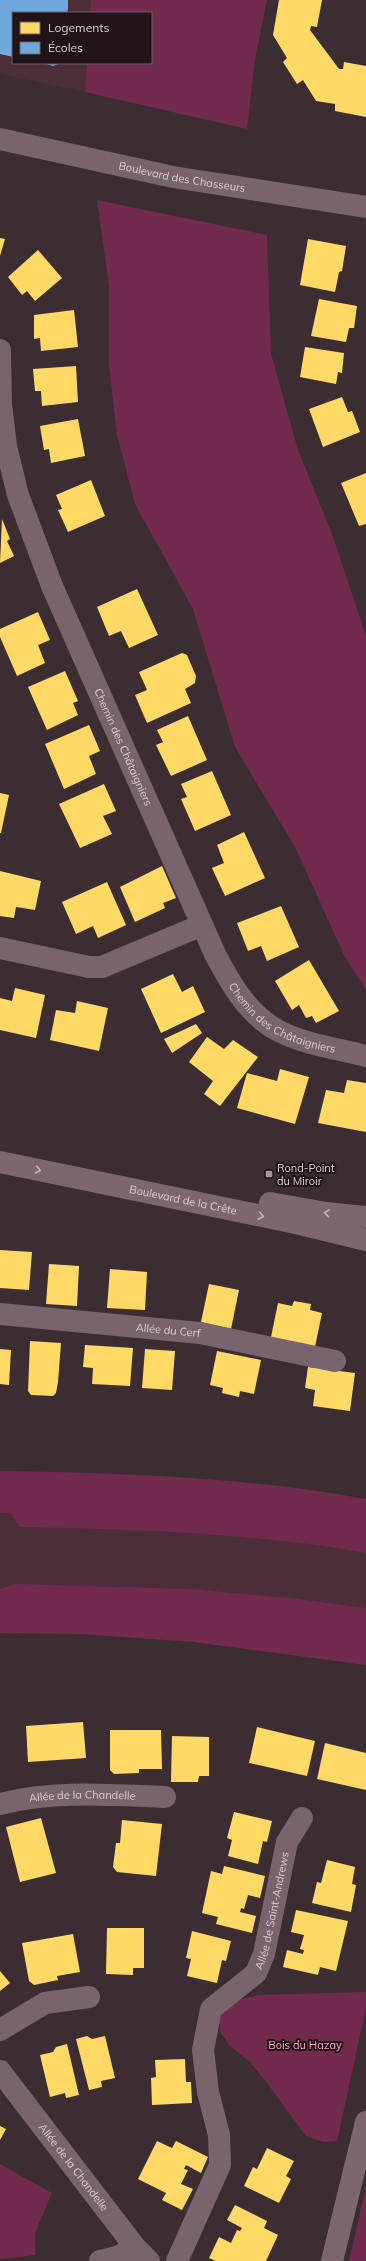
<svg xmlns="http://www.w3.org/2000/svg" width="366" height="2261" font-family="Mulish,sans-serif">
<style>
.built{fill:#4b2e39}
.green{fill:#722b4c}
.homes{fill:#ffd966}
.schools{fill:#6fa8dc}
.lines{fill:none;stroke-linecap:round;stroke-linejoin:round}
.minor{stroke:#77646c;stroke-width:22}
.secondary{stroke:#7c676e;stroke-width:22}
.oneway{stroke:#c6b4ba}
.poi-dot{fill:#a5959b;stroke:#201419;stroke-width:1.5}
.labels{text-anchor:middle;stroke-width:4;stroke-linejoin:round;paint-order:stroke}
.street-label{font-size:11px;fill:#decdd3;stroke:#201419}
.poi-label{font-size:11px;fill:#decdd3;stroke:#201419;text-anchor:start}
.park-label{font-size:11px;fill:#fea0c5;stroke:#201419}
</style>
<rect width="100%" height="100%" fill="#3b2d32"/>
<path class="built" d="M0,0H91L90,13H13V63H87L85,92L0,74Z
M0,1471L67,1472L184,1479L300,1490L366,1499V1665L194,1642L81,1634L0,1633Z"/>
<path class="green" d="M91,0H267L255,59L247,129L85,92L87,63H151V13H90Z
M97,200L267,235L271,354L298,450L332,534L366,636V990L344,955L295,847L235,747L193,609L135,504L117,435L109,365V286Z
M0,1471C119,1473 248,1477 366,1499V1553C252,1533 135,1529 20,1527L10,1513H0Z
M14,1584L191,1589L298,1599L366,1608V1665L194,1642L81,1634L0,1633V1589Z
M366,1992V2008L337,2141L323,2142L306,2136L264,2079L249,2061L229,2045L220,2031L219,2023L222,2011L230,2002L258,1995Z
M0,2164L52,2193L35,2233V2255L0,2259Z
M366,2187V2261H349Z"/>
<path class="homes" d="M279,0H322L317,27L311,26L310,30L339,69H343L344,62L366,66V117L335,111V104L316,101L303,80L297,84L283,62L287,58L273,35Z
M0,238L5,239L0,256Z
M308,239L346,246L342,271L339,272L335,292L300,285Z
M38,250L62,278L35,301L27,291L22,295L8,277Z
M319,299L357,306L354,328H349L346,342L311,336Z
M74,310L78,347L41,351L40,338L34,339V315Z
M305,347L344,353L342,373L338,372L336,384L300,377Z
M76,366L78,402L42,406L41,391H35L33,369Z
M342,397L348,412L352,411L360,432L323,447L309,409Z
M78,419L85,456L51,463L49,449L44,450L40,426Z
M366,473V524L359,526L341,483Z
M91,480L105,516L68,532L58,510L62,509L56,495Z
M2,519L10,539L7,541L14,556L0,563Z
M137,589L158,635L129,648L121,631L109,636L97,607Z
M38,612L50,640L38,645L45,663L17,676L0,637V629Z
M182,653L187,655L196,676L195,683L185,689L191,703L147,723L135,695L147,690L139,672Z
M65,671L78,701L73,703L78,715L47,730L28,687Z
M188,716L207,760L171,776L156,745L163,742L157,730Z
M89,725L100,751L89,756L96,774L64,789L45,744Z
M212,771L231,815L195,831L181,799L187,797L181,784Z
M104,784L116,811L103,816L112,834L80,848L59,804Z
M0,793L9,795L1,833H0Z
M244,832L265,878L225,896L212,868L224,863L217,845Z
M162,866L176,898L163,903L165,908L135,922L120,887Z
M0,871L41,881L35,910L16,907L14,918L0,916Z
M107,882L126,925L98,938L93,926L76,934L62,902Z
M281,906L299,947L267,961L261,946L248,951L237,923Z
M309,960L339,1011L316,1023L312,1016L306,1018L299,1005L292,1010L275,981Z
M173,974L182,992L193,986L205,1012L161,1033L141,989Z
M15,988L45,995L36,1038L0,1030V998L12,1001Z
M77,1001L108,1008L99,1051L50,1040L56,1010L75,1013Z
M196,1024L202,1033L172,1053L164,1039Z
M207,1037L224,1049L233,1040L258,1057L220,1106L204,1094L213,1081L189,1062Z
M280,1069L309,1077L295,1124L237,1108L247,1073L277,1081Z
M347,1080L366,1083V1132L318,1123L326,1090L344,1093Z
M0,1250L32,1252L29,1290L0,1288Z
M49,1264L79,1266L77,1306L46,1304Z
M110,1269L147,1272L145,1310L107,1308Z
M209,1284L239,1290L231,1329L201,1322Z
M294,1301L311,1304L310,1310L322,1313L315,1347L271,1337L278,1303L292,1306Z
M30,1341L61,1343L58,1382L56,1393L53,1396L31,1395L28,1391Z
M85,1345L133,1348L130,1386L92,1384L93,1368L83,1367Z
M0,1349L11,1350L9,1385L0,1384Z
M145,1349L175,1351L172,1390L142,1388Z
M217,1351L261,1360L254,1394L240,1391L239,1397L222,1393L223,1388L210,1385Z
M308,1367L355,1373L350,1411L313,1406L315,1390L305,1388Z
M83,1722L86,1758L28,1762L26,1726Z
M257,1727L315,1741L307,1776L249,1763Z
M110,1730H161L162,1769H139V1773L114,1774L110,1770Z
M172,1736L209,1737V1776H199L198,1782H171Z
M325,1743L366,1753V1790L317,1779Z
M234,1812L272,1821L267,1842L263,1841L258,1864L228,1856L232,1840L227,1838Z
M41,1818L56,1873L20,1882L6,1827Z
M122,1820L162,1824L156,1876L117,1872L113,1867L116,1843H120Z
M327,1860L355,1867L352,1884L356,1885L351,1912L312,1903L317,1882L321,1883Z
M224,1866L265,1876L260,1898L248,1895L244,1909L241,1908L240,1912L256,1916L252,1933L216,1924L218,1917L202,1913L211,1871L222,1874Z
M296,1910L348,1921L336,1971L320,1967L318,1975L283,1967L287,1950L303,1954L304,1950L300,1949L304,1935L291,1932Z
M107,1928H144V1968H133V1975L106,1974Z
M192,1931L231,1941L226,1961L222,1960L217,1983L187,1976L191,1959L186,1958Z
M73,1934L80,1972L57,1976L58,1980L34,1985L29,1981L22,1943Z
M0,1971L10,1983L0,1991Z
M87,2036L92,2039L105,2036L115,2078L101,2081L102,2087L89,2090L76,2039Z
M67,2044L79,2095L66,2098L65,2093L50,2097L40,2055L53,2052L56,2047Z
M185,2059L186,2082H191L192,2103L152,2105L151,2078L156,2077L155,2060Z
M0,2126L6,2129L0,2140Z
M157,2141L172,2148L176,2141L208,2157L201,2173L186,2165L184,2169L188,2170L181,2184L193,2189L182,2210L162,2200L166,2193L138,2179Z
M267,2148L294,2161L286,2176L291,2179L279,2203L244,2186L253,2167L257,2169Z
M235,2205L267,2221L264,2228L278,2235L266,2261H216L209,2258L219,2237L231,2243L237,2230L240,2231L242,2228L227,2220Z"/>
<path class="schools" d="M0,0H68V9L67,13H13V57L0,54Z
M43,63H61L53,66Z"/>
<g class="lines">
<g class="minor">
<path id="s1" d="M0,139L173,177L366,207"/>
<path id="s2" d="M0,350L1,404L6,446L18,495L52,586L215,954C231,985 250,1018 283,1033C308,1045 339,1049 366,1056"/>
<path d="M0,948L89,967H102L202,925"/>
<path id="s3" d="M0,1314L200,1333L335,1361"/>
<path id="s4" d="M0,1804C54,1790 110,1795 165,1797"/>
<path d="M0,2030L45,2003L89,1997"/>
<path id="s5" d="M0,2071L135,2247L149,2261"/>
<path d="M100,2261L117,2257L135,2247"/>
<path id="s6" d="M177,2261L220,2165L219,2135L208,2092L203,2050L211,2009L256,1973L264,1954L287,1842L302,1818"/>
</g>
<g class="secondary">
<path id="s7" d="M0,1162L296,1223L366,1240"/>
<path d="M270,1203L326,1213L366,1217"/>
<path d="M332,2261L366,2122"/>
</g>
</g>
<defs><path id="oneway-chevron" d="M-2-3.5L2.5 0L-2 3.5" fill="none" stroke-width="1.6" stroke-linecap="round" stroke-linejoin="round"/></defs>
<g class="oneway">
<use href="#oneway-chevron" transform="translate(38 1170) rotate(12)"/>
<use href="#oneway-chevron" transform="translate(327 1213) rotate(-172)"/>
<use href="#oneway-chevron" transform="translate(261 1216) rotate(11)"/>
</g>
<rect class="poi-dot" x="265" y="1170" width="8" height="8" rx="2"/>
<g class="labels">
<g class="street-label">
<text dy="4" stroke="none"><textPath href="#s1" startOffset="186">Boulevard des Chasseurs</textPath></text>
<text dy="4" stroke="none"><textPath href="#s2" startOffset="420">Chemin des Châtaigniers</textPath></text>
<text dy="4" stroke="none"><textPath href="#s2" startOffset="744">Chemin des Châtaigniers</textPath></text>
<text dy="4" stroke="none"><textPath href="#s7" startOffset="187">Boulevard de la Crête</textPath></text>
<text dy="4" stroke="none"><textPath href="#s3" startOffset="169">Allée du Cerf</textPath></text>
<text dy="4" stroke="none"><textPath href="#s4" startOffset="83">Allée de la Chandelle</textPath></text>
<text dy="4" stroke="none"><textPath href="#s6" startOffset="386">Allée de Saint-Andrews</textPath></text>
<text dy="4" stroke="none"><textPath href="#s5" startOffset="121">Allée de la Chandelle</textPath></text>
</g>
<g class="poi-label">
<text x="277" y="1172">Rond-Point<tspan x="277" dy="13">du Miroir</tspan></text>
</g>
<g class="park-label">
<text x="305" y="2049">Bois du Hazay</text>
</g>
</g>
<rect x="12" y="12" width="140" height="52" fill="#201419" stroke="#6c5e63"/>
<rect x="20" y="22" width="20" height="12" fill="#ffd966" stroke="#6c5e63"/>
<text x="48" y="32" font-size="12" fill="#decdd3">Logements</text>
<rect x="20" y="42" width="20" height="12" fill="#6fa8dc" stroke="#6c5e63"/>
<text x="48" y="52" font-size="12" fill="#decdd3">Écoles</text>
</svg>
